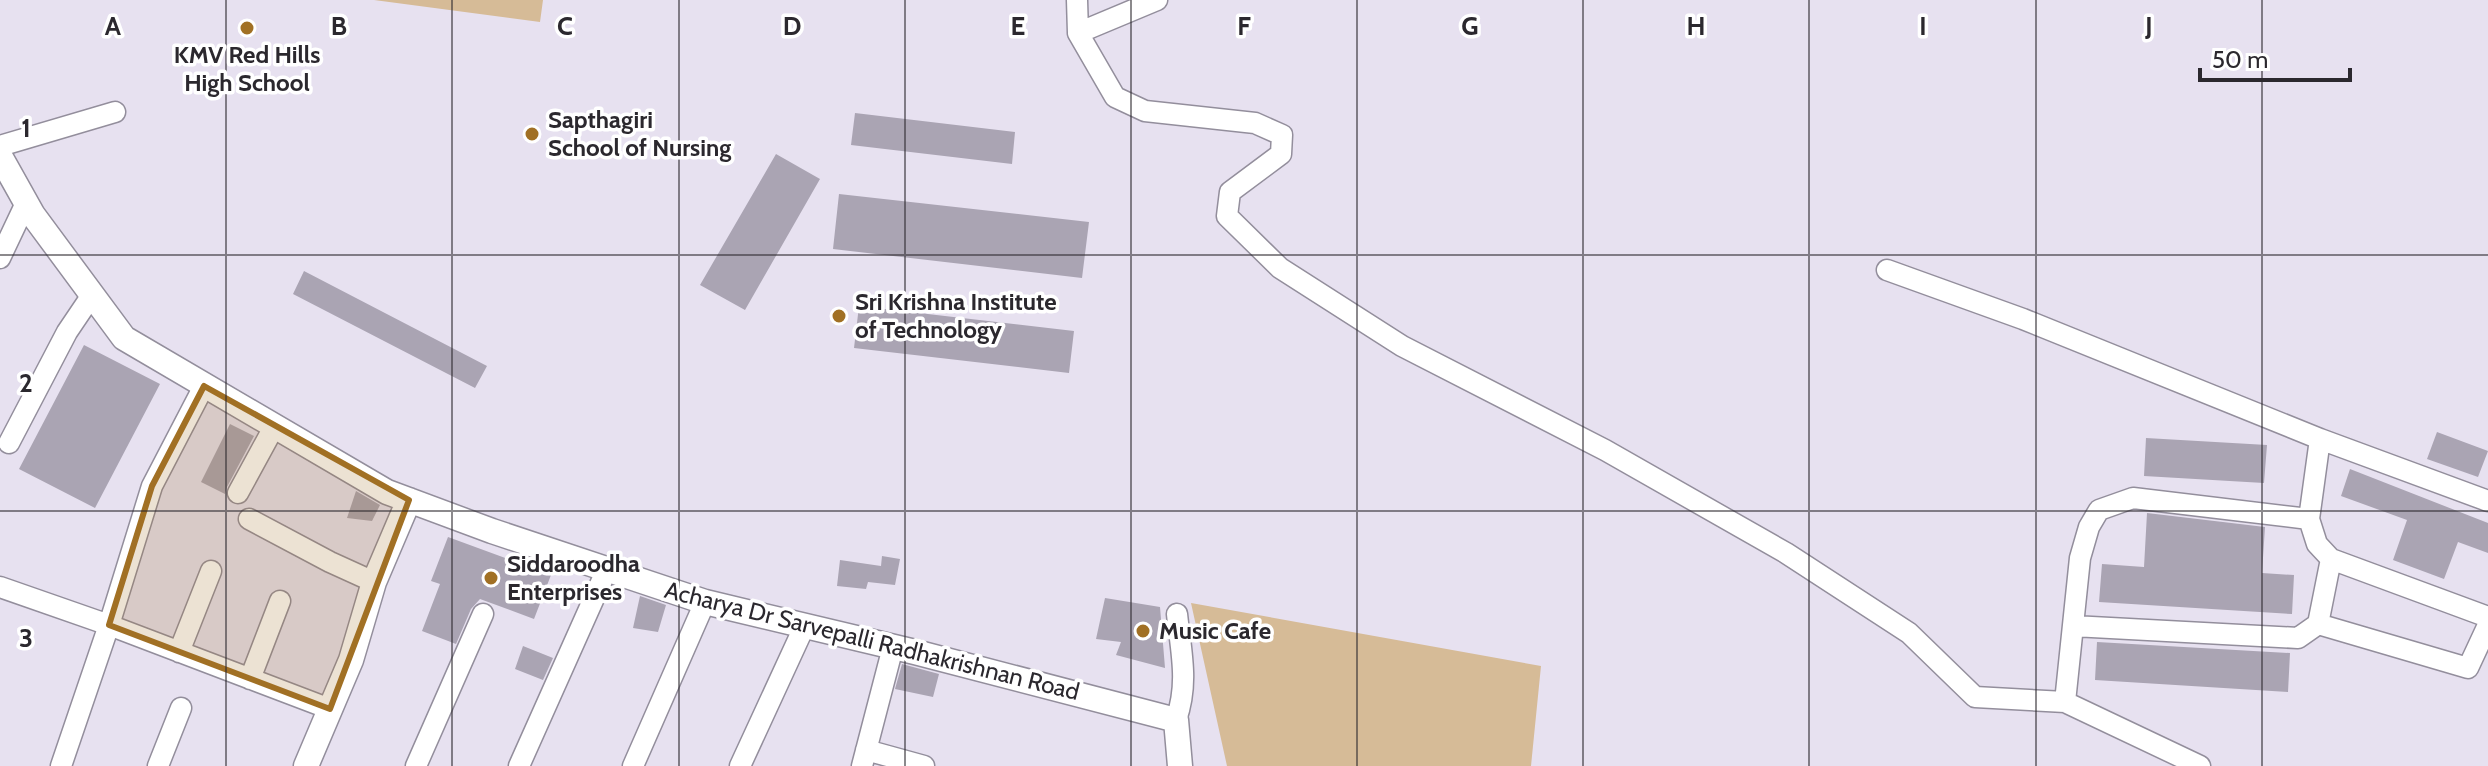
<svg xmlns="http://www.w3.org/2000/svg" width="2488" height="766" font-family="Cabin,sans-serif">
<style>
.green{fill:#d6bb97}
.building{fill:#aaa4b3}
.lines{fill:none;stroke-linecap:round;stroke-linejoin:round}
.minor-casing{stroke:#938e9c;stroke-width:23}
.tertiary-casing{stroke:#938e9c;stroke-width:27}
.minor{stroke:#fff;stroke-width:20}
.tertiary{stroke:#fff;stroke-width:24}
.marked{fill:#a17024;fill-opacity:0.2;stroke:#a17024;stroke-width:6;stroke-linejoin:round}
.grid{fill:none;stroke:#2b282e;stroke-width:2;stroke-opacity:0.55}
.poi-dot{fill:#a17024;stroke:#fff;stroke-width:3}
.labels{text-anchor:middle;stroke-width:7;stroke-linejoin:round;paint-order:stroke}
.poi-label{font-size:24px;font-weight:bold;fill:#2b282e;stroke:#fff;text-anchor:start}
.street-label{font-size:24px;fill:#2b282e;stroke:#fff}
.grid-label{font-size:26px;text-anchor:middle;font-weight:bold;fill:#2b282e;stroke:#fff;stroke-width:7;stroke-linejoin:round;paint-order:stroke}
</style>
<rect width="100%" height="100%" fill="#e7e1f0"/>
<path class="green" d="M374,0H543L540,22Z
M1191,603L1541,666L1531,766H1227Z"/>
<path class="building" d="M855,113L1015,132L1012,164L851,145Z
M776,154L820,179L745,310L700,285Z
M839,194L1089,222L1082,278L833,249Z
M304,271L487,366L475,388L293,294Z
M859,306L1074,331L1069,373L854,348Z
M84,345L160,384L95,508L19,469Z
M230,424L254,436L227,487L225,494L201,482Z
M2437,432L2488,451L2478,477L2427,459Z
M2146,438L2267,445L2264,483L2144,476Z
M2350,469L2488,523V553L2458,542L2444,579L2393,560L2407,520L2341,496Z
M356,491L380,505L372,521L347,518Z
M2147,513L2265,527L2262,573L2294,575L2292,614L2099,602L2102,564L2144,567Z
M448,537L551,575L534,619L480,599L471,609L456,644L422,631L440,584L431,581Z
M882,556L900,559L895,585L868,582L866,589L837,586L840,560L881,566Z
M640,596L666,605L658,632L633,628Z
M1105,598L1160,607L1165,668L1116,655L1121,642L1096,639Z
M2097,642L2290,653L2288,692L2095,680Z
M523,646L553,658L543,680L515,669Z
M902,664L939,674L933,697L895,689Z"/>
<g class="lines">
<g class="minor-casing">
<path id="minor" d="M1077,0L1078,33L1115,97L1145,111L1255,123L1282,135L1281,154L1230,192L1227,216L1280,268L1402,346L1605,450L1786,553L1909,633L1975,697L2065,702L2200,766
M1078,33L1157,0
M0,146L115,112
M0,258L26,203
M1887,270L2023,319L2320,439L2488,501
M2320,439L2309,519L2317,544L2331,559L2488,617
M9,443L67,332L92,295
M238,493L274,427
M249,519L330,562L374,582
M0,587L109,625L330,709
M2318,624L2331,559
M2073,626L2298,638L2318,624L2468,668L2488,625
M179,652L211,571
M250,679L280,601
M2065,702L2080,558L2089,527L2099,510L2133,498L2309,519
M1176,720C1189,683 1181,652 1177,614
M866,750L924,766
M61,766L109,625L152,486L204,386
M158,766L181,708
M416,766L483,614
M519,766L607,569
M633,766L705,602
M740,766L805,625
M862,766L893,647"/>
</g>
<g class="tertiary-casing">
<path id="tertiary" d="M0,156L33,215L124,338L387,492L492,531L705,602L915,652L1176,720L1180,766
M306,766L351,660L374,582L409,500"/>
</g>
<use href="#minor" class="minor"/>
<use href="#tertiary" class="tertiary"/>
</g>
<path class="marked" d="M204,386L409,500L330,709L109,625L152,486Z"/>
<path class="grid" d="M226,0V766M452,0V766M679,0V766M905,0V766M1131,0V766M1357,0V766M1583,0V766M1809,0V766M2036,0V766M2262,0V766M0,255H2488M0,511H2488"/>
<g class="poi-dot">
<circle cx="247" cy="28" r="8"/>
<circle cx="532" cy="134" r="8"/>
<circle cx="839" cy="316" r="8"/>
<circle cx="491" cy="578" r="8"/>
<circle cx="1143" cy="631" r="8"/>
</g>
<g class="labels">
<g class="poi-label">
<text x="247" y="63" text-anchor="middle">KMV Red Hills<tspan x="247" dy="28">High School</tspan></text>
<text x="548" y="128">Sapthagiri<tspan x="548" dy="28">School of Nursing</tspan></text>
<text x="855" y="310">Sri Krishna Institute<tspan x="855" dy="28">of Technology</tspan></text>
<text x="507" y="572">Siddaroodha<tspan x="507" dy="28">Enterprises</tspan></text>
<text x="1159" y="639">Music Cafe</text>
</g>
<g class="street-label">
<text transform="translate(872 641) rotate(14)" y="8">Acharya Dr Sarvepalli Radhakrishnan Road</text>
</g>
</g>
<g class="grid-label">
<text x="113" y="35">A</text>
<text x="339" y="35">B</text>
<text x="565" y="35">C</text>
<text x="792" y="35">D</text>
<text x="1018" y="35">E</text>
<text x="1244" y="35">F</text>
<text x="1470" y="35">G</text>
<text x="1696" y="35">H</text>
<text x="1923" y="35">I</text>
<text x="2149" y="35">J</text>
<text x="26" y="137">1</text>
<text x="26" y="392">2</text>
<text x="26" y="647">3</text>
</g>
<path d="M2200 68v12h150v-12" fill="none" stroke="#2b282e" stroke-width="4"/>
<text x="2212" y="68" font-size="24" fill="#2b282e" stroke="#ffffff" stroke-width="6" paint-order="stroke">50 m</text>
</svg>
